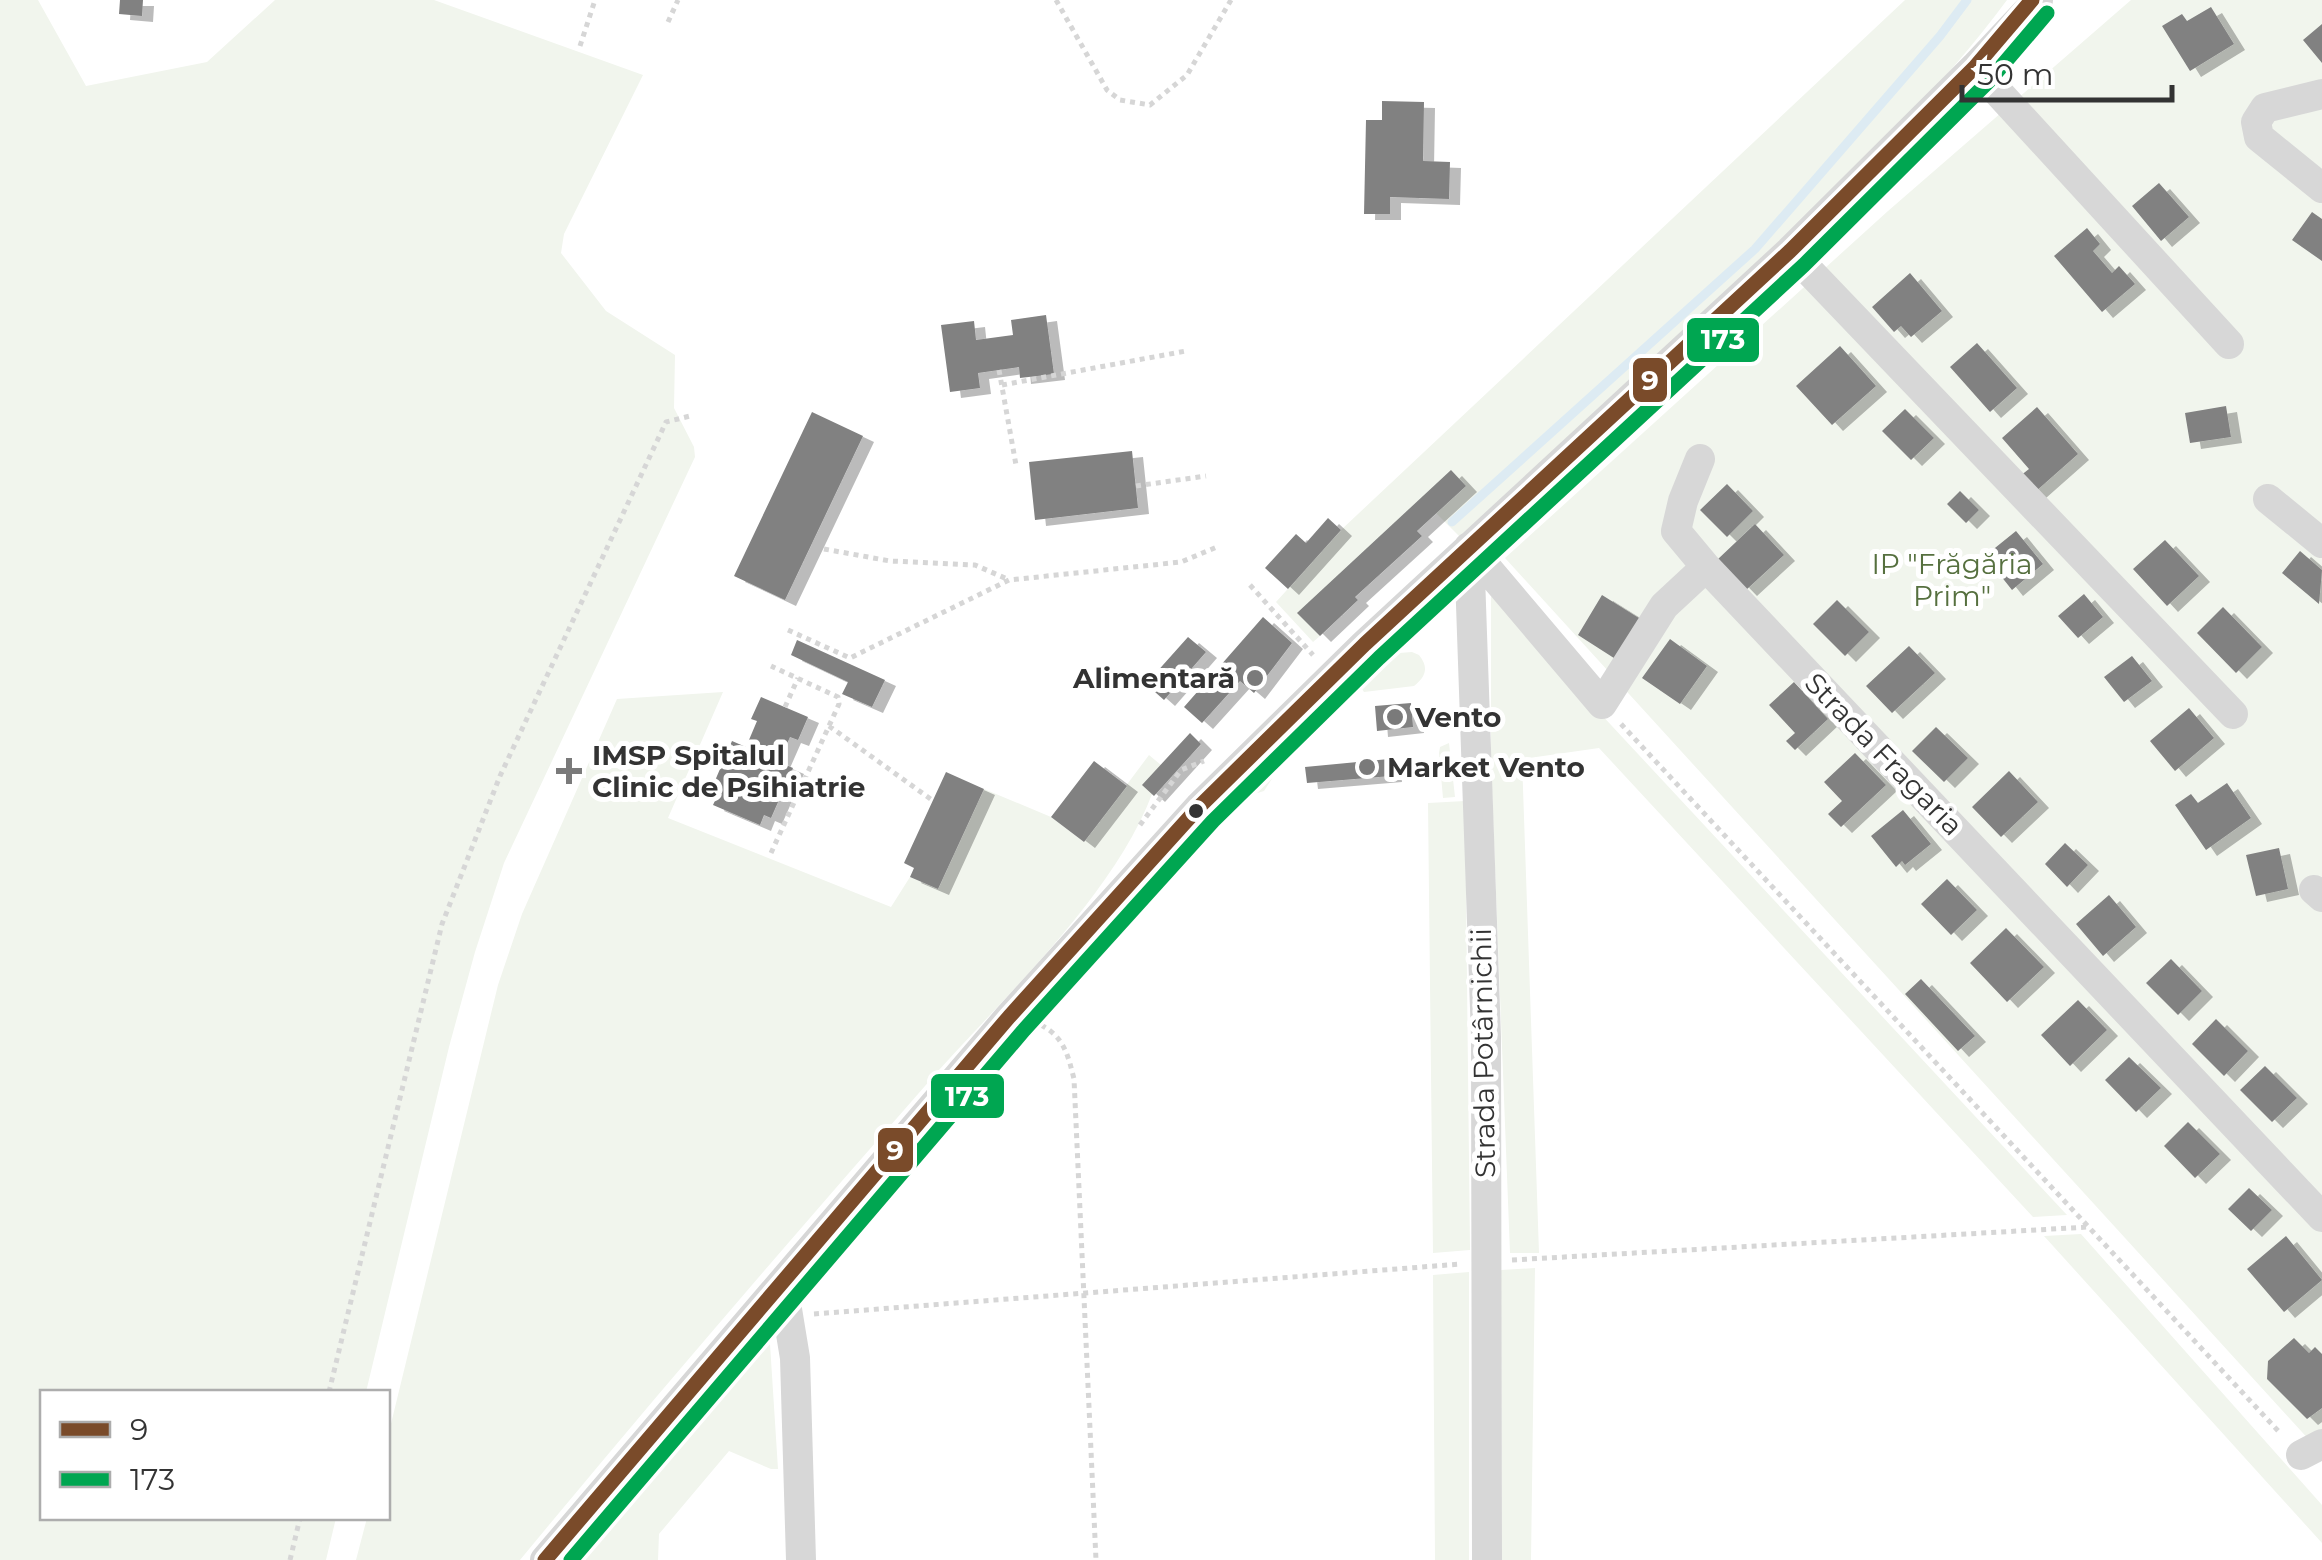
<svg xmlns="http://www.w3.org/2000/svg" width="2322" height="1560" font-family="Montserrat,sans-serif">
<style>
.green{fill:#f1f5ed}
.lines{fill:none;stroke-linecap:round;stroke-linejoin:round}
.stream{stroke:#ddebf3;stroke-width:9}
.building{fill:#818181;filter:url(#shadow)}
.path{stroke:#d6d6d6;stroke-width:5;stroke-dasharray:5 5;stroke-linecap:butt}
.minor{stroke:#d7d7d7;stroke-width:30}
.bus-1-casing{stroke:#fff;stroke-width:22}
.bus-2-casing{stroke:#fff;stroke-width:22}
.bus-1{stroke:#7a4b2a;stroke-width:15}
.bus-2{stroke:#00a651;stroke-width:15}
.poi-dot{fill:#7a7a7a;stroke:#fff;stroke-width:4}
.bus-dot{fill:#333;stroke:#fff;stroke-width:4}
.labels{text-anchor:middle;stroke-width:10;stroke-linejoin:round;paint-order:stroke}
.park-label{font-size:28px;fill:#56703f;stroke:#fff}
.poi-label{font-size:28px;font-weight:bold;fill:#333;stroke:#fff;text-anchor:start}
.street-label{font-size:28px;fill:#333;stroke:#fff}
.line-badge{stroke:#fff;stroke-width:4}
.badge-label{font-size:28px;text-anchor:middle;font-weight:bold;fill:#fff}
</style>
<defs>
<filter id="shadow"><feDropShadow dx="11" dy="6" stdDeviation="0" flood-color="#0004"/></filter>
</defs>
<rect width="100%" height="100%" fill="#fff"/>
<path class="green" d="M0,0H38L86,86L207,62L275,0H434L643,75L564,234L561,253L606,311L675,355L674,408L694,447L695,457L504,863L475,952L449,1047L366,1392H42V1518H336L326,1560H0Z
M1905,0H2007C1927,108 1827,200 1729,291C1640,373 1550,456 1461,538L1436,513L1466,486L1298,613L1320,636L1313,642L1276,602L1341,530Z
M2131,0H2322V1454L1505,558L1888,211Z
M1491,596L2067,1215L2033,1217L1599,748L1522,759L1539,1253H1510L1491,763Z
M1412,652L1419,655C1429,667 1426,677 1414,686L1364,692L1362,689L1399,653Z
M723,692L668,818L891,907L910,877L938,889L984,789L1051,817L1084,842L1149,755L1161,765C1134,880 1002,997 925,1086C788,1242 652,1400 520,1560H356L367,1518H388V1436L498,985L522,914L617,699Z
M1449,743L1455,797L1443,798L1439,753L1440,747Z
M1285,748L1288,754L1264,791L1238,799L1236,796Z
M1465,801L1470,1250L1433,1253L1428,803Z
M2081,1234L2322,1505V1543L2044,1236Z
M1535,1268L1531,1560H1502L1501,1270Z
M1469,1272V1560H1435L1433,1275Z
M770,1344L778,1469H771L729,1451L659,1534L658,1560H570L746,1355L761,1345Z"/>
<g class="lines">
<path class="stream" d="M1452,522L1755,249L1940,36L1967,0"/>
</g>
<path class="building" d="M120,0H143L142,16L119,14Z
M2211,7L2234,44L2190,71L2162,26L2182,14L2187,21Z
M2322,24V63L2303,40Z
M1382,101L1424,102L1423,161L1450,162L1449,199L1390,197V214H1364L1366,120H1382Z
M2159,183L2189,217L2161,241L2132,206Z
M2312,212L2322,219V261L2292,240Z
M2087,228L2100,244L2093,251L2112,273L2119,266L2135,284L2102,312L2054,256Z
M1910,273L1942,311L1911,337L1901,326L1894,332L1872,307Z
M1046,315L1054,374L1020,378L1019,367L978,373L980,388L950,392L941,325L974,321L976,340L1013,335L1011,320Z
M1977,343L2017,388L1990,412L1950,367Z
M1840,346L1876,386L1832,425L1796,386Z
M2226,406L2231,437L2190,443L2185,413Z
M2037,407L2078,454L2035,492L2020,476L2029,469L2002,438Z
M1905,409L1934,438L1911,460L1882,431Z
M812,412L863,436L785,600L734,576Z
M1132,451L1138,508L1035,520L1029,462Z
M1451,470L1466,486L1417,531L1422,536L1355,597L1358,600L1320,636L1297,613Z
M1727,484L1753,511L1727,537L1700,510Z
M1960,491L1979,510L1966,523L1947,504Z
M1328,518L1341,530L1288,589L1265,568L1296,534L1306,543Z
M1755,524L1784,555L1746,590L1717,560Z
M2016,531L2043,564L2012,590L1985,556Z
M2165,540L2199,576L2167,606L2133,569Z
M2300,551L2322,570L2319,604L2282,573Z
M2084,594L2103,617L2078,638L2058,616Z
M1602,595L1642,620L1617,660L1578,635Z
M1837,600L1869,632L1845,656L1813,624Z
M2223,607L2262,647L2236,673L2197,633Z
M1263,617L1292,643L1254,693L1240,681L1202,723L1184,707Z
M1188,637L1206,652L1164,700L1146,684Z
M1670,639L1707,666L1680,704L1642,678Z
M797,640L885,680L872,707L842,694L848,682L791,655Z
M1909,646L1935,673L1892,713L1866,686Z
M2132,656L2152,681L2124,702L2104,677Z
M1794,682L1828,719L1795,750L1786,741L1795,733L1769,705Z
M761,697L808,717L798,740L790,737L779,762L793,768L771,818L764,815L760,825L713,805L718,794L711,790L732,741L746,747L757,721L751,719Z
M1411,703L1413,727L1377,731L1375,706Z
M2189,708L2214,738L2175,771L2150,741Z
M1936,727L1968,758L1944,782L1912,751Z
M1190,733L1201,744L1154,796L1142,785Z
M1855,753L1886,785L1841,827L1828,814L1842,801L1824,782Z
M1389,759L1391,776L1307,783L1305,767Z
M1094,761L1127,786L1084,842L1051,817Z
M2009,771L2038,802L2001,837L1972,807Z
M946,772L984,789L938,889L910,877L914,868L904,863Z
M2227,783L2251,818L2206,850L2175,805L2191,794L2198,803Z
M1903,810L1931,844L1905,865L1902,861L1896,867L1871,836Z
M2065,843L2088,865L2067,887L2045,864Z
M2279,848L2288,889L2256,896L2246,855Z
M1947,879L1977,910L1951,935L1921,904Z
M2109,895L2136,927L2103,956L2076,924Z
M2006,928L2044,967L2007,1002L1970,963Z
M2171,959L2202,991L2178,1015L2146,983Z
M1921,979L1975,1036L1958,1051L1905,994Z
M2078,1000L2107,1030L2070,1066L2041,1035Z
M2216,1019L2248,1051L2224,1076L2192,1044Z
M2129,1057L2161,1088L2136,1112L2105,1080Z
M2265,1066L2297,1098L2272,1122L2240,1090Z
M2188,1122L2220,1154L2195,1178L2164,1146Z
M2249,1188L2272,1210L2251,1231L2228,1209Z
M2286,1236L2322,1280L2284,1312L2247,1269Z
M2294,1338L2309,1353L2315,1347L2322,1354V1408L2307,1419L2267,1379L2268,1361Z"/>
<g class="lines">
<path class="path" d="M1056,0L1107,90L1120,100L1150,105L1187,75L1231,0
M668,22L678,0
M580,46L595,0
M999,370L1016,465
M1002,385L1186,351
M1136,486L1206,476
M824,549L890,561L975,565L1007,579
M1250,585L1313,655
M788,630L850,658L1009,580L1181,562L1217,547
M785,707L798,678
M1621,724L2281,1434
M829,726L932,800
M1140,825L1181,770L1204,761
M771,853L839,704L838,697L771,666
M1041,1025C1064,1037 1068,1055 1074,1079L1096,1560
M1512,1260L2088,1227
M814,1314L1461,1264
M329,1392L442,924L500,776L666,422L690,416
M290,1560L300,1518"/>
<path class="minor" d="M1975,67L2229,344
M2322,94L2265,108L2256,122L2259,137L2322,188
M1790,251L2233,714
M1700,459L1683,501L1676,531L1706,567
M2268,499L2322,543
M1469,547L1602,704L1664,606L1706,567L2322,1217
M1469,547L1486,1037L1487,1560
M2314,890L2322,897
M783,1285L795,1358L801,1560
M2301,1455L2322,1444
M545,1560L1009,1017L1199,807L1365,644L1790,251L1975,67L2038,0"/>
<g class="bus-1-casing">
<path id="bus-1" d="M545,1560L1009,1017L1199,807L1365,644L1790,251L1975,67L2032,0"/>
</g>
<g class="bus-2-casing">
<path id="bus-2" d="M571,1560L1024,1030L1213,821L1379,658L1804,265L1989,81L2047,13"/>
</g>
<use href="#bus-1" class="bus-1"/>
<use href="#bus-2" class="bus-2"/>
</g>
<g class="poi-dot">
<circle cx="1255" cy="678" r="10"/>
<circle cx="1395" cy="717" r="10"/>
<circle cx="1367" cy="767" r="10"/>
<path d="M564 756h10v10h10v10h-10v10h-10v-10h-10v-10h10z"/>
</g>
<circle class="bus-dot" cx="1196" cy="811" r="9"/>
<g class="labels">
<g class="park-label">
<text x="1952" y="574">IP "Frăgăria<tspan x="1952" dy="32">Prim"</tspan></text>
</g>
<g class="poi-label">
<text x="1235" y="688" text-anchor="end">Alimentară</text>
<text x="1415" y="727">Vento</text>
<text x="592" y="765">IMSP Spitalul<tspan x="592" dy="32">Clinic de Psihiatrie</tspan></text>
<text x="1387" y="777">Market Vento</text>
</g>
<g class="street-label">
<text transform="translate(1884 754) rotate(46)" y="10">Strada Fragaria</text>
<text transform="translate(1483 1053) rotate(-91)" y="10">Strada Potârnichii</text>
</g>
</g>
<g class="line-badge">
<rect x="1685" y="316" width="76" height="48" rx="10" fill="#00a651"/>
<rect x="1631" y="356" width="38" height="48" rx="10" fill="#7a4b2a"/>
<rect x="929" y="1072" width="77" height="48" rx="10" fill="#00a651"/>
<rect x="876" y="1126" width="39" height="48" rx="10" fill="#7a4b2a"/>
</g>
<g class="badge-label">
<text x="1723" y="349">173</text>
<text x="1650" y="390">9</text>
<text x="967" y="1106">173</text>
<text x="895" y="1160">9</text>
</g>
<rect x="40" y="1390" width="350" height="130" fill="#ffffff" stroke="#adadad" stroke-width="2.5"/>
<rect x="60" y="1422" width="50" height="15" fill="#7a4b2a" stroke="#adadad" stroke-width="2.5"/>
<text x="130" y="1440" font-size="30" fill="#333333">9</text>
<rect x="60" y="1472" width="50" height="15" fill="#00a651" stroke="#adadad" stroke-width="2.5"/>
<text x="130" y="1490" font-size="30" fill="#333333">173</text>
<path d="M1962 85v15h210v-15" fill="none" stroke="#333333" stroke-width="5"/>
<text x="1977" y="85" font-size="30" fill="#333333" stroke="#ffffff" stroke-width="8" paint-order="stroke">50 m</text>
</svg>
